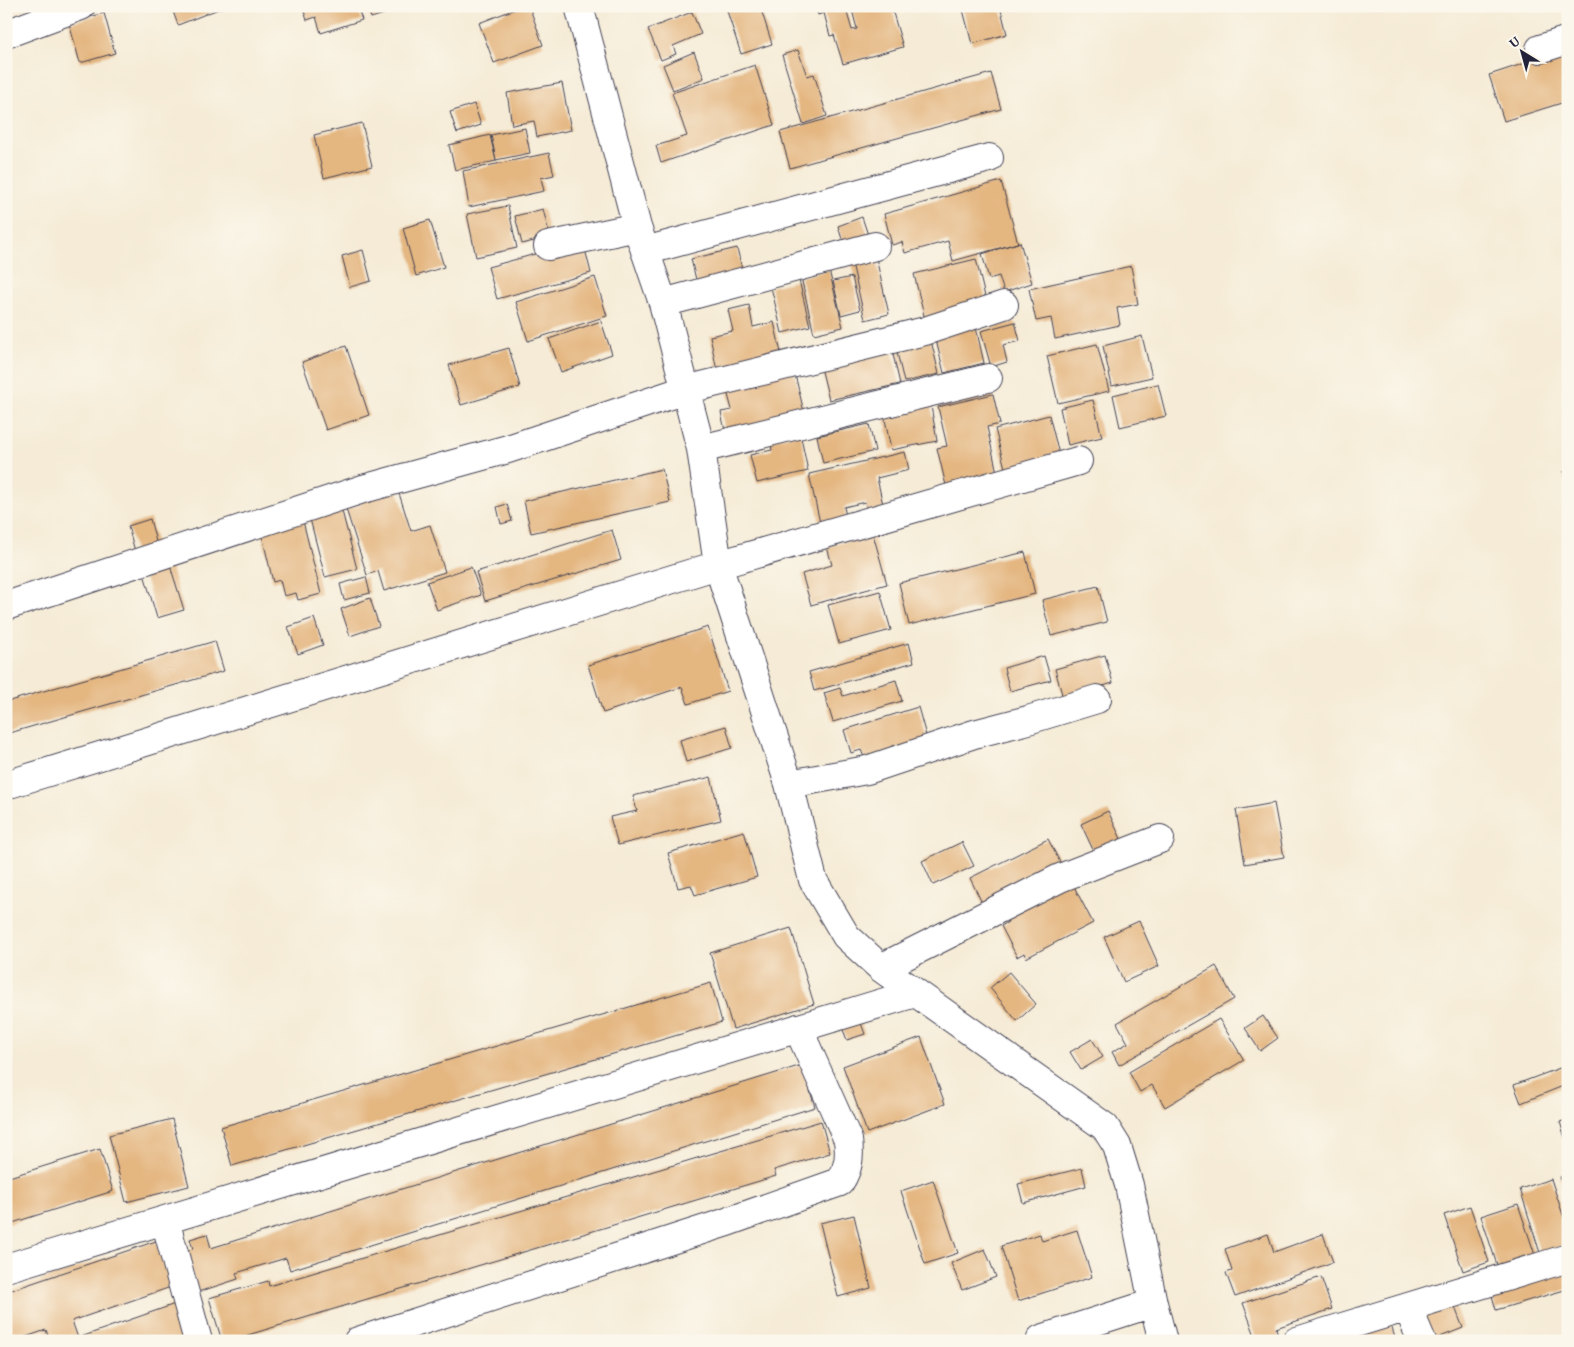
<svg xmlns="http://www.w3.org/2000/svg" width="1574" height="1347" font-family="'Gentium Book Plus',serif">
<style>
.building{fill:#e4b680}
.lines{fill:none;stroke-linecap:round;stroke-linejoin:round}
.minor-casing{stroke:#424052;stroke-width:30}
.minor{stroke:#fff;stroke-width:28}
</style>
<rect width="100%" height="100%" fill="#fbf7ec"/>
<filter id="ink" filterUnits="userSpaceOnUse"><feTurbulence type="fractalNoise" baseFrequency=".02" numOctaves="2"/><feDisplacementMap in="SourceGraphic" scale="10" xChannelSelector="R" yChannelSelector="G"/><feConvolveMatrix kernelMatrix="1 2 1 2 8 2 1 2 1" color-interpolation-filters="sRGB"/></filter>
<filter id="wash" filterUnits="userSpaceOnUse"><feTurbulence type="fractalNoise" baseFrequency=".0096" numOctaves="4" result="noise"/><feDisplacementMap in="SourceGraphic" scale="20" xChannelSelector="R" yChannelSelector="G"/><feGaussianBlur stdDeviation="1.12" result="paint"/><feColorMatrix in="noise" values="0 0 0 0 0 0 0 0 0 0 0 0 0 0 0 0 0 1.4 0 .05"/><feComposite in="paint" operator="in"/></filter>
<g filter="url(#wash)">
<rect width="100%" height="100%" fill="#f5ebd6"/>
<g id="blocks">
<path class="building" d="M171,6H226L178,25Z
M302,6H357L362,20L321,33L316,17L307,20Z
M367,6H406V7L371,18Z
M523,6H529L543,45L494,63L479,23Z
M742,6H760L772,44L741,54L727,11Z
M816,6H845L852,30L857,29L851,6H891L903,47L843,64L834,35L830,36L824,13L818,15Z
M962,6H1000L1007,34L972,44Z
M692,12L701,34L673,46L676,54L661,60L648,29Z
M104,13L115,53L80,63L69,23Z
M1568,49V101L1504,121L1489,75Z
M798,50L807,76L814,74L827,116L803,124L782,55Z
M694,52L704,78L673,90L663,65Z
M755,65L774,125L661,163L656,146L687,136L672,93Z
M991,73L1001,109L790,168L780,132Z
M562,83L571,130L537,137L534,121L512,125L507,93Z
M474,104L481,125L457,133L450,112Z
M362,123L372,166L324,178L314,135Z
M525,128L530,153L496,160L491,135Z
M490,135L496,161L455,170L449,145Z
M549,153L554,175L541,178L544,191L469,207L463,171Z
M1001,181L1018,243L953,261L948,241L905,253L902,242L892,245L884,214Z
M508,206L517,248L476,257L467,214Z
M543,209L550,237L522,244L515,216Z
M862,217L869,238L844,246L838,226Z
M430,220L444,267L416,276L403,228Z
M583,241L591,273L497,299L488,267Z
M1020,242L1032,283L1004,292L999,276L989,279L982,254Z
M737,248L744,277L698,288L691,259Z
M363,250L371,281L350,287L342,256Z
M876,258L889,314L865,320L852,263Z
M976,259L987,305L925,320L914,274Z
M1131,266L1138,304L1117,308L1120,325L1055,339L1051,318L1036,321L1029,289Z
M829,270L843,327L814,334L801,277Z
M595,277L607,316L528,341L516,302Z
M852,277L860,310L841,315L833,281Z
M799,280L810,326L782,333L771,287Z
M749,305L753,327L774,322L782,357L717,371L710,336L733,331L728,310Z
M601,321L612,354L561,372L549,339Z
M1015,322L1020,341L1003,345L1007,362L991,367L981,331Z
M975,323L984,363L944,373L934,332Z
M930,336L939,374L904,382L895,344Z
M1142,336L1152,377L1112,386L1103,346Z
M1097,344L1109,391L1058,403L1047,356Z
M346,346L369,415L326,430L302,362Z
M891,346L900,384L829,400L820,363Z
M509,348L520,387L461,405L449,365Z
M793,366L804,412L725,431L721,412L732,410L725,383Z
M1158,384L1166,416L1120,427L1113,395Z
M993,394L1000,424L987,427L999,482L948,494L937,448L947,446L938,407Z
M930,400L937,441L891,450L883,409Z
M1093,400L1102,437L1068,445L1060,408Z
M1049,415L1061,462L1007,476L995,429Z
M869,424L875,451L823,463L817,436Z
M800,433L808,471L757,483L750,455L772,450L770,440Z
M905,452L909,470L877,478L884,509L868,513L865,502L844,507L847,521L821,527L809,474Z
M662,469L670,502L531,533L524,501Z
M1568,471V487H1567L1563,472Z
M397,487L411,531L430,525L445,572L384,591L378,571L367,575L346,509L360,505L359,499Z
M507,504L512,521L501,524L497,507Z
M341,507L357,569L325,577L309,515Z
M150,519L158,549L136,555L128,526Z
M303,521L321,594L298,600L296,593L284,596L280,580L273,582L261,531Z
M612,530L621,560L485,601L476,572Z
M873,534L887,584L811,605L802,574L832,565L827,547Z
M1025,552L1035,594L909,625L899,583Z
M168,559L184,610L157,618L142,567Z
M471,567L481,595L437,610L427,582Z
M366,577L370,593L344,600L340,584Z
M1098,586L1107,622L1051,636L1042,600Z
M880,591L891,630L839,644L828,605Z
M370,598L379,626L350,636L341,609Z
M314,618L323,645L298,654L288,627Z
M708,627L728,691L688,704L682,687L603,713L588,665Z
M215,641L224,671L6,734V702Z
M909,643L914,662L814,691L809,672Z
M1105,655L1113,683L1063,698L1055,669Z
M1044,656L1051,680L1010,691L1004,668Z
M896,680L902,701L833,722L824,693L840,688L843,696Z
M918,707L928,743L866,762L861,750L851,753L844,730Z
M726,726L732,748L686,762L680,740Z
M711,777L721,820L618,845L610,817L637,811L633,796Z
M1274,803L1284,857L1245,864L1236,810Z
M1108,811L1122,841L1095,854L1081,824Z
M744,831L757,877L695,895L691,885L678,888L668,853Z
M1048,839L1062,866L984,907L970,878Z
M962,842L974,866L933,885L922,861Z
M1069,877L1093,923L1026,958L1024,953L1017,957L1001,926L1008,922L1003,911Z
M1139,921L1159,966L1124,982L1104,937Z
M791,928L814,1004L733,1029L710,953Z
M1216,966L1234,999L1119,1065L1112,1052L1128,1043L1117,1023Z
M1009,972L1036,1004L1017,1021L990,988Z
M711,983L722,1022L232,1166L221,1127Z
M858,1015L865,1034L847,1040L840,1022Z
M1263,1016L1278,1038L1260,1051L1245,1028Z
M1219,1019L1244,1060L1165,1107L1152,1085L1140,1092L1129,1072Z
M921,1037L945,1104L867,1133L843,1066Z
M1092,1039L1103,1057L1081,1070L1070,1052Z
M802,1065L815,1107L290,1270L286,1258L236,1273L238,1279L198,1292L186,1251L193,1249L190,1239L207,1234L211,1248Z
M1568,1065V1084L1521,1103L1514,1085Z
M172,1119L189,1186L126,1202L109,1135Z
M1568,1119V1144H1567L1560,1122Z
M821,1121L830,1153L774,1170L776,1176L228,1341H222L209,1298L268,1281L269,1286Z
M100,1149L113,1191L6,1225V1178Z
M1082,1168L1086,1186L1023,1203L1018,1184Z
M1568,1174V1198H1567L1560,1177Z
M1551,1179L1568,1230V1244L1540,1253L1520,1189Z
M933,1180L958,1253L925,1264L901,1191Z
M1518,1204L1536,1258L1499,1271L1481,1216Z
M1470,1206L1489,1262L1463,1271L1444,1215Z
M854,1215L871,1288L838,1297L820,1223Z
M1077,1230L1092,1277L1018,1301L1001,1246L1040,1234L1042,1241Z
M1268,1234L1274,1252L1323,1234L1333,1262L1235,1297L1226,1273L1232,1271L1225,1249Z
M156,1241L171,1287L72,1321L78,1338L175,1304L187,1341H50L46,1330L20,1339L21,1341H6V1292Z
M985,1249L996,1277L962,1290L951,1263Z
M1568,1271V1289L1496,1310L1489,1285Z
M1321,1277L1332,1309L1276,1328L1279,1338L1273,1341H1257L1243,1303Z
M1451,1297L1463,1328L1430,1341L1417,1311Z
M1391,1325L1396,1341H1345V1340Z"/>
</g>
</g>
<g filter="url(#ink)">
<use href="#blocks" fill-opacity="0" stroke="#424052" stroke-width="1"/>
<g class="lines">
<g class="minor-casing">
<path id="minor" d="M579,6L637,227L663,303L701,449L718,565L789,784L813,880L846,936L881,968L1105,1127L1117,1146L1129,1185L1153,1303L1163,1341
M6,34L81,6
M1540,49L1568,40
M548,246L637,227
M645,251L989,158
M663,303L875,246
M701,449L988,378
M6,606L363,489L508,449L685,390L925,331L1004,305
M789,784L867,770L974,734L1028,720L1097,699
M6,785L718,565L1078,461
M881,968L1060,878L1160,839
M165,1220L198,1341
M6,1268L915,993
M1408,1308L1422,1341
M1041,1339L1153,1303
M358,1341L724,1223L840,1182C849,1168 850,1156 848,1140L798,1028
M1297,1341L1568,1258"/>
</g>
<use href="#minor" class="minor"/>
</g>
</g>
<rect width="1574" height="1347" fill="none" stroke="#fbf7ec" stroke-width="25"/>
<g transform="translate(1522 52) rotate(323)" stroke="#fbf7ec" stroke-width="4" paint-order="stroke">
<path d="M0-4L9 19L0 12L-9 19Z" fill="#22223b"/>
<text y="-8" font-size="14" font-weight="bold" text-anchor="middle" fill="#22223b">U</text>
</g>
</svg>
